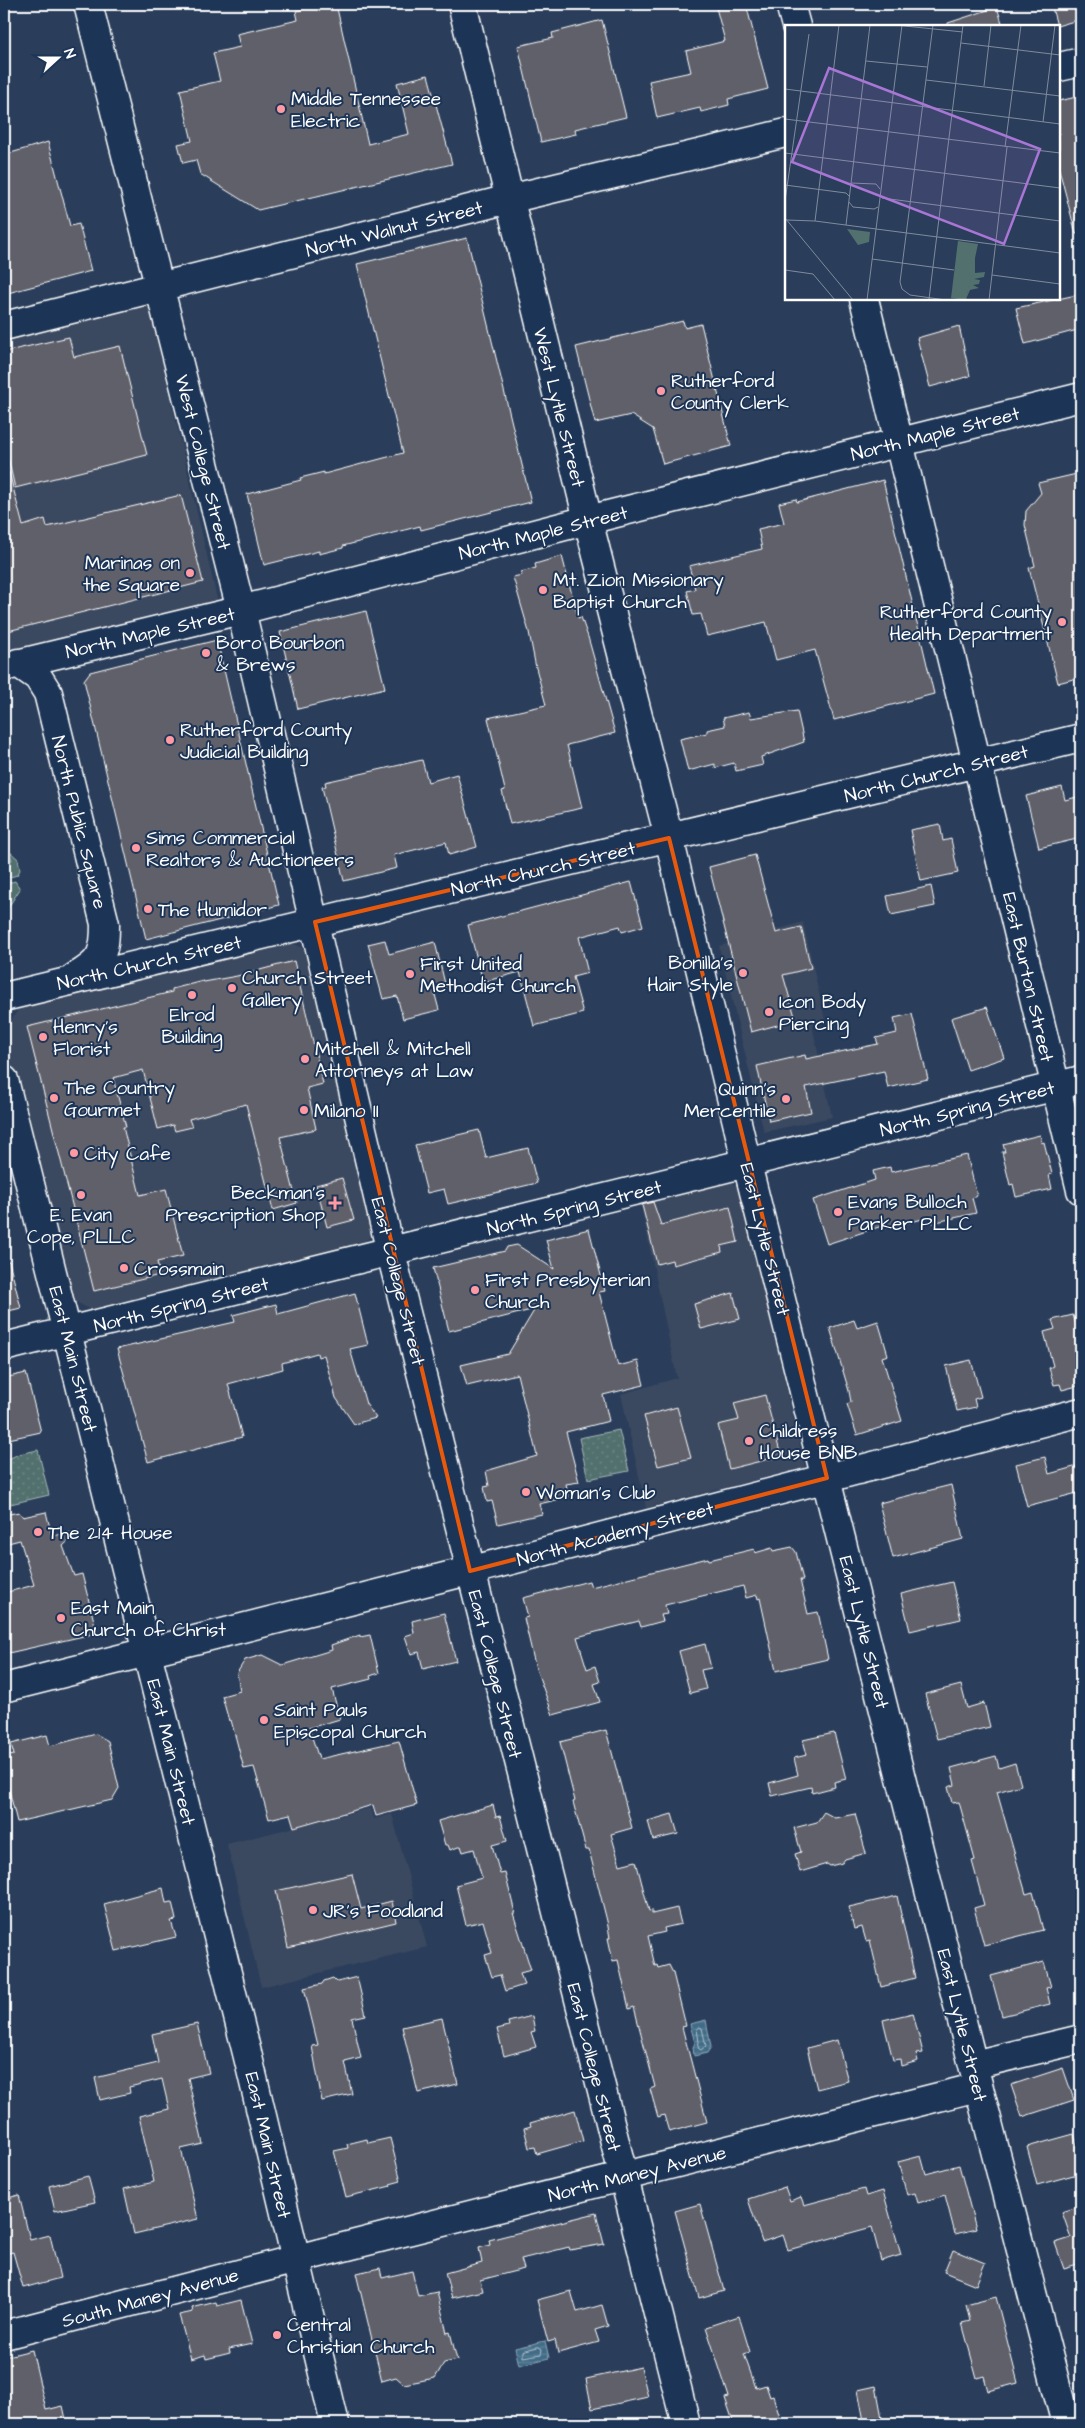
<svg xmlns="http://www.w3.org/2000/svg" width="1085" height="2428" font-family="'Architects Daughter',sans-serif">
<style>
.built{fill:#3a4860}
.grass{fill:#51706e;stroke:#a8b8b6}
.park{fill:url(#park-dots);stroke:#a8b8b6}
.water{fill:url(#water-rules);stroke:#8da7b7}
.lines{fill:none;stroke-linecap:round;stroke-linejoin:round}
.shore{stroke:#b3c4cf;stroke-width:1}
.building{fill:#60606a;stroke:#fff}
.minor-casing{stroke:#fff;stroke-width:31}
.minor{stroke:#1d3557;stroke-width:28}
.marked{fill:none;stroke:#e8590c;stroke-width:4;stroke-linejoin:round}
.poi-dot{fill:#ff9aa2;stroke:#1d3557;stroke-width:2}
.labels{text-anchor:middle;stroke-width:4;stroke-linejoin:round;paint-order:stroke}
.poi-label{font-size:19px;fill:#fff;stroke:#1d3557;text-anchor:start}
.street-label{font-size:19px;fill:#fff;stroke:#1d3557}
.inset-road{fill:none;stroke:#7f8b9d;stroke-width:1}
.view{fill:#a976d5;fill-opacity:0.15;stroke:#a976d5;stroke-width:2.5}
.inset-edge{fill:none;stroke:#fff;stroke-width:2.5}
</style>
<defs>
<pattern id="park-dots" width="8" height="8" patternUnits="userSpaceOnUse" patternTransform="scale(1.25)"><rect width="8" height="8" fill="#51706e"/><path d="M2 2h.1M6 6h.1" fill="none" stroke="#6b8584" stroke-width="1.8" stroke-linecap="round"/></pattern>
<pattern id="water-rules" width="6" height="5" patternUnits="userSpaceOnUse" patternTransform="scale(1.25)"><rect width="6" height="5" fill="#416c87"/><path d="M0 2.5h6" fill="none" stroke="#5e8299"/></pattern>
</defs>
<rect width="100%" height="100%" fill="#2a3e5b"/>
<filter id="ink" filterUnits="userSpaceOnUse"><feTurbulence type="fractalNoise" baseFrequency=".02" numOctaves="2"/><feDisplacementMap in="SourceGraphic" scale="10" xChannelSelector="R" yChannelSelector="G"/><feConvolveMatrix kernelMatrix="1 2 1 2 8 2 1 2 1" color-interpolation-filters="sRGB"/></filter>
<g filter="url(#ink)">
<path class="built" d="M149,305L218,603L4,657V341Z
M803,922L825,1020L812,1025L832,1117L764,1132L719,946Z
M288,941L303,948L308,956L372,1226L371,1236L362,1244L90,1309L78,1303L69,1292L8,1058L7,1027L21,1005Z
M730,1180L739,1189L805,1467L646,1508L621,1394L677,1378L641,1206Z
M371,1808L374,1819L392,1814L427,1947L261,1987L227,1844Z"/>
<path class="grass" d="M9,851L18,859L20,870L17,875L4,879V862L12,860Z
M15,881L20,889L4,914V884Z"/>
<path class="park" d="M619,1430L629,1471L588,1479L579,1438Z
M38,1450L49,1495L6,1505L4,1496V1461L19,1454Z"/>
<path class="water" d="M706,2020L711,2047L707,2053L694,2056L693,2047L695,2043L690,2024Z
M545,2341L549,2358L519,2365L515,2348Z"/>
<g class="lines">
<path class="shore" d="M699,2027L702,2028L706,2046L701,2050L698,2048L699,2042L697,2029Z
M539,2347L542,2349L541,2354L523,2357V2351Z"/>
</g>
<path class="building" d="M325,4H336L368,144L409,134L397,83L428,75L452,164L258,210L200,174L196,160L183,163L178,144L192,141L180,90L220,81L213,53L240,47L237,34L298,20L296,11Z
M715,4H746L768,89L728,99L729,105L701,112L700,108L657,118L649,81L691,72L686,51L725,41Z
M1051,4H1081V19L1057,26Z
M997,7L1003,26H948V23Z
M602,20L626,117L575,129L576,134L541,142L518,46L553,38L552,33Z
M1081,96V234H1076L1059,169V101Z
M48,142L70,226L79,224L91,271L4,294V155Z
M467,238L531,502L421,530L420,526L343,546V548L319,554V551L264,565L247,494L301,480L300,478L324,472V474L403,453L357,264Z
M1081,294V329L1025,344L1016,308Z
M683,321L685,328L701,324L731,446L663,464L653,429L631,415L595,423L576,347Z
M959,326L970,376L930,387L917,338Z
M69,337L74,357L120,346L147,455L15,488L4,441V352Z
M9,472L23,526L45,519L47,527L181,495L203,582L4,632V473Z
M1081,473V677L1058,683L1029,568L1035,566L1025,525L1026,511L1041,493L1038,483Z
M883,480L934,694L834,720L815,650L776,660L766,622L707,636L701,614L693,615L687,591L695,589L689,566L762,549L758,529L784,523L779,503L796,499L797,502Z
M562,556L578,618L581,617L588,637L615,733L567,745L582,808L510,824L502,791L505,790L488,718L546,705L536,668L529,632L513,577L522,575L521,572L536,568L535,564Z
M366,611L385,688L298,709L280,632Z
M217,640L279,905L146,939L84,680L90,672Z
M797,711L804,742L761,757L763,765L736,771L734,763L715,768V764L688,771L680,739L707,733V730L725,726L723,718L749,712L751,718Z
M422,760L428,782L457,774L477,847L449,855L446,842L394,855L397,868L344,881L322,787L326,786L325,782Z
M1062,787L1065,800L1081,796V838L1039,848L1026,796Z
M940,824L943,841L951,839L958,873L921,881L910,830Z
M755,855L776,933L801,927L811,968L783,975L796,1020L751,1032L709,867Z
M631,882L643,926L622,932L620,926L579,937L588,973L573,977L583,1013L534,1026L520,972L483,982L468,925Z
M931,886L935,906L891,915L887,896Z
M385,940L389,954L435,942L446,988L434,991L439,1010L403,1019L397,996L383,999L368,944Z
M294,961L323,1084L307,1088L316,1129L280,1137L297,1203L273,1210L246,1104L189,1119L192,1127L175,1131L173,1125L158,1129L143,1070L113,1078L126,1127H123L140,1195L166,1189L183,1256L157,1262L160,1275L94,1291L27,1027L172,992V989L203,981L204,982L237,976Z
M987,1007L1004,1058L968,1070L951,1018Z
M912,1014L928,1079L888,1088L884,1071L806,1087L811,1112L769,1121L757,1066L805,1055L806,1059L878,1044L876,1038L897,1033L894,1018Z
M479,1130L486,1158L528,1148L537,1183L448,1204L444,1189L427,1193L415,1145Z
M1040,1135L1042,1143L1044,1142L1052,1174L1049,1175L1052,1189L1016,1197L1013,1184L1010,1185L1002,1152H1005L1003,1144Z
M967,1155L977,1196L972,1198L976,1213L932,1223L931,1217L886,1228L885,1225L827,1244L813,1200L875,1180L873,1171L890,1167L891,1172Z
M342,1178L354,1220L327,1227L316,1185Z
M653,1202L661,1225L730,1207L738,1242L721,1246L722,1252L673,1265L672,1260L657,1264L642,1205Z
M589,1229L605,1291L599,1292L618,1366L638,1361L644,1385L603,1395L609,1421L566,1432L579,1482L566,1484L569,1497L539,1504L542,1514L498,1524L492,1501L487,1502L484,1487L489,1486L486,1471L537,1456L517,1374L467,1386L461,1365L508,1354L535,1309L449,1331L433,1268L505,1251L507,1247L517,1245L554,1269L546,1240Z
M9,1261L21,1308L4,1312V1262Z
M355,1293L368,1345L350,1349L366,1404L376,1418L354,1424L336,1398L324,1355L318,1357L317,1353L282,1363L283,1369L228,1384L242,1437L148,1462L117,1349L235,1322L233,1315L276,1304L278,1314Z
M733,1293L740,1319L701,1329L694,1304Z
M1073,1315L1077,1327L1081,1326V1385L1062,1390L1060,1384L1054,1385L1049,1368L1053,1366L1044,1332L1055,1329L1052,1320Z
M854,1320L857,1328L878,1321L888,1355L882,1357L902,1421L857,1435L847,1404L851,1402L849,1391L830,1328Z
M971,1360L981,1397L974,1399L976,1407L957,1411L946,1366Z
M26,1373L41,1432L4,1440V1378Z
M765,1395L781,1456L729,1469L718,1425L739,1420L734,1403Z
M677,1407L691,1458L658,1466L644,1416Z
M1045,1457L1049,1474L1081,1465V1492L1027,1506L1016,1464Z
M951,1485L963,1539L893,1558L879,1503Z
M19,1512L23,1517L46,1512L52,1536L79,1531L63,1546L74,1576L82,1574L97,1633L4,1654V1593L34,1585L20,1540L4,1544V1515Z
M792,1547L796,1552L803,1580H800L808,1614L818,1612L828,1659L776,1671L760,1598L758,1599L757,1595L746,1598L743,1586L665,1605L667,1614L661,1615L663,1621L641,1627L639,1621L577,1637L587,1669L595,1666L600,1682L594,1684L600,1702L553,1715L536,1669L524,1618L528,1617L523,1598L589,1581L591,1587L708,1558L709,1560L754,1549L755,1553L772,1548L773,1551Z
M952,1582L961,1619L910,1631L901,1594Z
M444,1613L456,1661L423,1669L419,1652L411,1654L405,1636L414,1633L412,1621Z
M360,1635V1637L370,1635L379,1673L370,1676L371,1679L332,1689L340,1719L309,1728L319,1759L399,1741L417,1805L376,1816L373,1805L294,1827L290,1814L269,1819L254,1767L244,1769L231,1720L229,1721L222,1696L240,1691L237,1673L245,1660L262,1655L282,1665L332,1650L331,1645Z
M705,1644L711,1668L701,1670L706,1689L690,1693L679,1651Z
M961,1685L967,1708L984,1703L990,1727L937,1739L925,1694Z
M606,1730L632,1828L611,1834L620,1865L636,1861L649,1911L652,1910V1914L677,1908L681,1924L664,1928L665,1932L648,1936L655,1966L657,1965L658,1968L669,1965L673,1973L686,2026L682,2027L707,2122L669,2132L664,2115L658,2117L650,2089L655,2087L634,2007L629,2009L618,1960L613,1961L608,1938H610L607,1921L589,1850H586L573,1802L575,1801L560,1742Z
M834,1733L846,1779L834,1782L835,1787L812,1793L811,1787L772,1796L769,1783L798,1775L794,1758L807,1755L803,1740Z
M96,1734L108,1741L119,1788L112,1800L17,1822L4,1770V1757L14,1755L11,1744L47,1735L50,1746Z
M996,1756L999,1768L1015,1763L1021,1785L997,1792L1026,1894L1033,1892L1043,1930L984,1945L974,1908L984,1905L972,1861L975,1860L959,1802L952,1803L948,1787L955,1785L951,1768Z
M493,1805L496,1817L500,1816L507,1841L492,1845L500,1874L505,1873L515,1913H513L531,1970L520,1973L524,1985L505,1991L500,1975L492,1977L485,1955L492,1953L483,1921L466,1925L456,1885L482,1878L474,1849L463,1852L461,1846L450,1850L448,1845H445L438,1821Z
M824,1812L835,1818L855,1814L866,1853L845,1859L842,1863L830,1866L827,1864L800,1872L795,1854L801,1852L794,1828L817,1822Z
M672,1814L678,1834L653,1840L648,1821Z
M352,1874L361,1909L392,1901L396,1922L288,1948L276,1891Z
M163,1888L166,1903L172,1902L176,1920L171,1921L176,1937L116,1951L104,1904Z
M897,1896L915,1978L881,1987L870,1940L866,1941L862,1927L854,1929L849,1907Z
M1044,1962L1051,1987L1046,1988L1050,2004L1002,2016L991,1976Z
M357,1977L366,2015L352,2018L361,2058L345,2062L352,2094L322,2101L312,2046L318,2045L304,1988L322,1984L324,1981L333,1978L337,1982Z
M913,2013L923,2053L916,2054L918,2061L901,2066L900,2059L893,2060L883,2020Z
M532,2016L535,2031L531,2032L536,2047L504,2056L497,2029L509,2026L508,2022Z
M442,2018L458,2084L418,2093L402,2027Z
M197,2024L209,2073L188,2078L203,2144L181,2149L198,2219L134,2234L124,2189L154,2182L139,2116L169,2109L162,2079L129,2087L130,2093L100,2100L95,2078L158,2063L152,2034Z
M837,2040L848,2081L817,2089L807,2048Z
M1063,2068L1074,2100L1022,2117L1011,2085Z
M575,2110L583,2141L537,2154L535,2147L529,2148L524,2128L531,2126L530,2123Z
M1074,2134L1081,2162V2173L1037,2185L1027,2147Z
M390,2138L401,2181L390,2184L391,2186L346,2197L334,2151L348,2148L347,2144L367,2139L368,2143Z
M921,2156L926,2174L959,2165L976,2229L955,2234L945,2195L918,2203L915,2193L907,2195L898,2162Z
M88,2176L95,2202L55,2211L49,2186Z
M785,2187L790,2201L801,2197L804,2205L864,2189L866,2196L883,2191L901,2255L881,2261L872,2227L788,2250L783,2235L762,2242L748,2199Z
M19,2195L30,2240L50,2235L60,2278L23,2288L13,2252L4,2254V2199Z
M700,2204L724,2291L699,2298L675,2211Z
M1081,2206V2264L1064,2269L1055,2243L1071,2238L1062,2212Z
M596,2213L604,2244L570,2250L569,2247L521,2259L524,2269L480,2280L483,2291L452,2298L445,2273L482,2263L479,2248L490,2245L489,2240Z
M953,2250L985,2263L976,2285L944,2272Z
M380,2268L382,2278L412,2271L418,2296L437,2292L447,2333L450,2332L457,2360L444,2363L435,2378L404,2384L396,2377L382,2381L356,2273Z
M571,2291L577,2312L602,2305L608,2326L595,2330L599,2342L558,2353L555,2340L548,2342L537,2300Z
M996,2297L1018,2383L988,2391L984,2376L977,2378L962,2323L970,2321L966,2305Z
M241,2300L252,2344L229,2349L230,2353L206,2359L205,2355L191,2359L179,2315L193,2312L192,2308L216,2302L217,2306Z
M739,2316L750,2352L744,2354L756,2388L766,2385L770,2397L773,2396L782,2424H734L725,2398L729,2397L706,2327Z
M32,2350L46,2410L63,2406L67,2424H5L4,2357Z
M641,2367L648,2397L592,2409L586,2379Z
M876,2386L882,2418L864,2421L858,2390Z"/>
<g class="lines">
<g class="minor-casing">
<path id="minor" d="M88,4L241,610L391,1253L686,2424
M462,4L588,520L669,838L747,1164L973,2065L1066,2424
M790,4L796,26
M1059,67L1081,62
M864,299L1081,1190
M4,326L509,199L786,133
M18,663L38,677L48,693L105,924C105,953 102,962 75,977
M4,667L241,610L588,520L1081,397
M4,997L1081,738
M4,1080L248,2057L335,2424
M4,1347L1081,1080
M4,1688L496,1564L1081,1412
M973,2065L1081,2039
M4,2335L316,2254L978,2087"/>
</g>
<use href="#minor" class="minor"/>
</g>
</g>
<path class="marked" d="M669,838L827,1478L470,1571L315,922Z"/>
<g class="poi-dot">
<circle cx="281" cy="109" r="5"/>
<circle cx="661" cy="391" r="5"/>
<circle cx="190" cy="573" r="5"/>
<circle cx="543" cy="590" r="5"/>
<circle cx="1062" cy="622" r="5"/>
<circle cx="206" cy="653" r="5"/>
<circle cx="170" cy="740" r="5"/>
<circle cx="136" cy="848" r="5"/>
<circle cx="148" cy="909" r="5"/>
<circle cx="743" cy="973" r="5"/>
<circle cx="410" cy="974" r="5"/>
<circle cx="232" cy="988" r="5"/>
<circle cx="192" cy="995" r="5"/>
<circle cx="769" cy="1012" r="5"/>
<circle cx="43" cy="1037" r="5"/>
<circle cx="305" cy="1059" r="5"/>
<circle cx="54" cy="1098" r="5"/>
<circle cx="786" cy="1099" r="5"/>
<circle cx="304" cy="1110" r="5"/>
<circle cx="74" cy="1153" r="5"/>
<circle cx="81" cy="1195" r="5"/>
<path d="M332.5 1195.5h5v5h5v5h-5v5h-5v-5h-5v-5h5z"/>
<circle cx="838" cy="1212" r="5"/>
<circle cx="124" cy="1268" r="5"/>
<circle cx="475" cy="1290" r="5"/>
<circle cx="749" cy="1441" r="5"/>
<circle cx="526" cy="1492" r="5"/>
<circle cx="38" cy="1532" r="5"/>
<circle cx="61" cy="1618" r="5"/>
<circle cx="264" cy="1720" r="5"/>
<circle cx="313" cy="1910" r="5"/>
<circle cx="277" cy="2335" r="5"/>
</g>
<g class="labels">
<g class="poi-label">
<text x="291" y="105">Middle Tennessee<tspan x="291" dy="22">Electric</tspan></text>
<text x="671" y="387">Rutherford<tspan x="671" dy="22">County Clerk</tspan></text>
<text x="180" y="569" text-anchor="end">Marinas on<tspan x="180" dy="22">the Square</tspan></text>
<text x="553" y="586">Mt. Zion Missionary<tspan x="553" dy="22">Baptist Church</tspan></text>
<text x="1052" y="618" text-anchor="end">Rutherford County<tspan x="1052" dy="22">Health Department</tspan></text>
<text x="216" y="649">Boro Bourbon<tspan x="216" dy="22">&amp; Brews</tspan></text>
<text x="180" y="736">Rutherford County<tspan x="180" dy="22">Judicial Building</tspan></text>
<text x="146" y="844">Sims Commercial<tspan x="146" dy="22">Realtors &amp; Auctioneers</tspan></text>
<text x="158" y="916">The Humidor</text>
<text x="733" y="969" text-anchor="end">Bonilla's<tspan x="733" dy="22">Hair Style</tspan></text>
<text x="420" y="970">First United<tspan x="420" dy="22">Methodist Church</tspan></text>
<text x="242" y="984">Church Street<tspan x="242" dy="22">Gallery</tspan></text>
<text x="779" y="1008">Icon Body<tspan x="779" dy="22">Piercing</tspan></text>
<text x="192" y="1021" text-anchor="middle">Elrod<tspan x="192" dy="22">Building</tspan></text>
<text x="53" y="1033">Henry's<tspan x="53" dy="22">Florist</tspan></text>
<text x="315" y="1055">Mitchell &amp; Mitchell<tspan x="315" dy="22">Attorneys at Law</tspan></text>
<text x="64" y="1094">The Country<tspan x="64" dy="22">Gourmet</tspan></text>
<text x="776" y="1095" text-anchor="end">Quinn's<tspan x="776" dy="22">Mercentile</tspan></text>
<text x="314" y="1117">Milano II</text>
<text x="84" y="1160">City Cafe</text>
<text x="325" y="1199" text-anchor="end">Beckman's<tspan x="325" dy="22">Prescription Shop</tspan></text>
<text x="848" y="1208">Evans Bulloch<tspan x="848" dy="22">Parker PLLC</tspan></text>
<text x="81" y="1221" text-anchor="middle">E. Evan<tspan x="81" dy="22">Cope, PLLC</tspan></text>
<text x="134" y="1275">Crossmain</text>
<text x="485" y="1286">First Presbyterian<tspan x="485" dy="22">Church</tspan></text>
<text x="759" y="1437">Childress<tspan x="759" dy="22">House BNB</tspan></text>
<text x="536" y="1499">Woman's Club</text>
<text x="48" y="1539">The 214 House</text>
<text x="71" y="1614">East Main<tspan x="71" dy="22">Church of Christ</tspan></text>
<text x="274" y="1716">Saint Pauls<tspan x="274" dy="22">Episcopal Church</tspan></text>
<text x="323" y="1917">JR's Foodland</text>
<text x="287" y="2331">Central<tspan x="287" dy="22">Christian Church</tspan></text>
</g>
<g class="street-label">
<text transform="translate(394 228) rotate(-14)" y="7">North Walnut Street</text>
<text transform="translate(560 407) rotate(76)" y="7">West Lytle Street</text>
<text transform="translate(935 433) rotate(-14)" y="7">North Maple Street</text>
<text transform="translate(204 462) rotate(76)" y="7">West College Street</text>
<text transform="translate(543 532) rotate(-14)" y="7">North Maple Street</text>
<text transform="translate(150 632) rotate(-13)" y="7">North Maple Street</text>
<text transform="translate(936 773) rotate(-14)" y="7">North Church Street</text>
<text transform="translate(80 822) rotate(76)" y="7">North Public Square</text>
<text transform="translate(543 868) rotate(-13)" y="7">North Church Street</text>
<text transform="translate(149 962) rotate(-13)" y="7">North Church Street</text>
<text transform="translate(1029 977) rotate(77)" y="7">East Burton Street</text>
<text transform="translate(967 1108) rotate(-14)" y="7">North Spring Street</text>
<text transform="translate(574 1207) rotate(-14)" y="7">North Spring Street</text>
<text transform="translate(766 1239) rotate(76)" y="7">East Lytle Street</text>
<text transform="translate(399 1281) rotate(76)" y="7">East College Street</text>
<text transform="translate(181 1304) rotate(-14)" y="7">North Spring Street</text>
<text transform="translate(74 1359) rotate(76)" y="7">East Main Street</text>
<text transform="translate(615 1533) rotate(-15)" y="7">North Academy Street</text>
<text transform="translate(865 1632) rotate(76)" y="7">East Lytle Street</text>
<text transform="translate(496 1674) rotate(76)" y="7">East College Street</text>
<text transform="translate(172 1752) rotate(76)" y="7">East Main Street</text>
<text transform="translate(963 2025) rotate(76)" y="7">East Lytle Street</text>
<text transform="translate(595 2067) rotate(76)" y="7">East College Street</text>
<text transform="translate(269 2145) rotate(77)" y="7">East Main Street</text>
<text transform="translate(637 2173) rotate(-14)" y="7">North Maney Avenue</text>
<text transform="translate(150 2297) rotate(-15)" y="7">South Maney Avenue</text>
</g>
</g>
<g transform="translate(785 25)">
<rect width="275" height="275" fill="#2a3e5b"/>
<path d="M62,204L85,207L84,217L73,220Z" fill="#51706e"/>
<path d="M190,226V248L200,247L199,252L189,254L195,255L194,259L188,260L194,263L185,265L181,274Z" fill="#51706e"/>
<path d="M173,216L193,219L181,275L166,273Z" fill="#51706e"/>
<path class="inset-road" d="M110,0L178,7M148,0L115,257L117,264L125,270L161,275M176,18L275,30M81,36L142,42M141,55L275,71M199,61L206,0M0,64L275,99M0,94L275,128M258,97L270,0M220,122L236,0M0,128L275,163M66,158L91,159L95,164M0,160L61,168L64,171M94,170L97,173L275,196M0,176L24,9M64,177L68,182L89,184L93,182M0,193L68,275M2,195L30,196L275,228M30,196L54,0M61,200L85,0M87,234L169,245M0,245L28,249L50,275M207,250L275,259M144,274L178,0M82,275L117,0M204,275L222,122"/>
<path class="view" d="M44,43L255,124L219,219L7,137Z"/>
<rect width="275" height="275" class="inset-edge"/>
</g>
<rect width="1085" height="2428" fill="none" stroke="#1d3557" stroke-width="20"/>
<rect x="10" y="10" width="1065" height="2408" fill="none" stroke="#fff" stroke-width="2" filter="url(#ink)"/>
<g transform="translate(58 58) rotate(69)" stroke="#1d3557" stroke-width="4" paint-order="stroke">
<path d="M0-4L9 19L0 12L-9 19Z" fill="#ffffff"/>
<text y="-8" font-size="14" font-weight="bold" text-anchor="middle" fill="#ffffff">N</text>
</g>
</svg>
